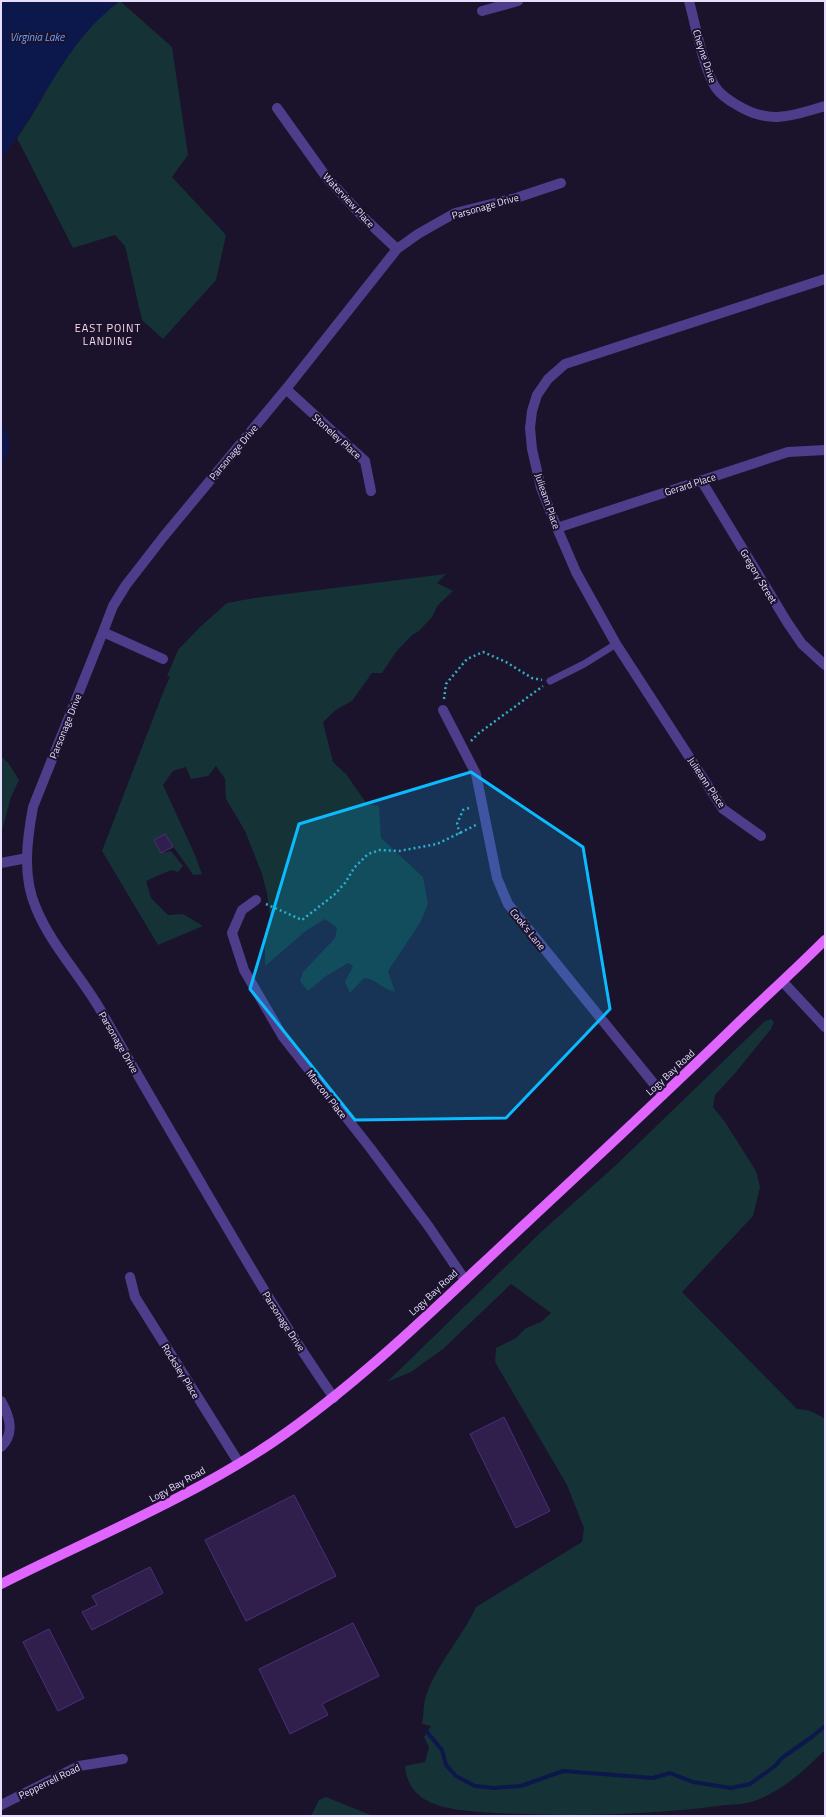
<svg xmlns="http://www.w3.org/2000/svg" width="826" height="1817" font-family="'Titillium Web',sans-serif">
<style>
.green{fill:#153236}
.water{fill:#0c184c}
.lines{fill:none;stroke-linecap:round;stroke-linejoin:round}
.stream{stroke:#0c184c;stroke-width:4}
.building{fill:#301e4d;stroke:#4b3079}
.path{stroke:#32afbe;stroke-width:2.5;stroke-dasharray:2 3;stroke-linecap:butt}
.service{stroke:#4e3d8b;stroke-width:7}
.minor{stroke:#4e3d8b;stroke-width:10}
.primary{stroke:#df65fe;stroke-width:10}
.marked{fill:#0bbbfd;fill-opacity:0.2;stroke:#0bbbfd;stroke-width:3;stroke-linejoin:round}
.labels{text-anchor:middle;stroke-width:4;stroke-linejoin:round;paint-order:stroke}
.street-label{font-size:10px;fill:#e7ddff;stroke:#1b122c}
.water-label{font-size:11px;font-style:italic;fill:#6ca1fe;stroke:#1b122c}
.neighbourhood-label{font-size:11px;letter-spacing:1px;fill:#ffdfee;stroke:#1b122c}
</style>
<rect width="100%" height="100%" fill="#1b122c"/>
<path class="green" d="M120,1L172,47L188,155L172,177L226,235L216,280L163,339L142,320L125,246L115,235L73,248L17,138C36,112 49,83 67,56C79,37 102,14 120,1Z
M446,574L437,583L453,591L438,605L432,617L419,631L412,635L396,652L382,673H372L352,701L337,709L323,722L333,762L346,774L367,804L379,806L381,838L423,877L428,904L420,923L388,971L395,992C382,989 376,979 364,978L350,993L345,982L353,966L348,963L326,976L308,991L300,981L303,972L335,938L337,928L325,919L307,930L265,966V935L270,916L267,894L262,874L245,831L226,799L225,779L216,766L208,776L191,779L186,767L173,771L163,785L195,855L202,874L193,875C184,860 173,848 165,834L154,840L161,853L171,851L183,866L178,872L171,870L146,881L151,898L168,915L183,914L203,926L158,945L102,851L164,690L170,677L167,676L178,650L200,627L227,603L254,598Z
M1,756L9,764L19,780L11,797L1,834Z
M771,1019L774,1022L771,1029L736,1072L715,1095L713,1107L725,1122L756,1171L760,1187L753,1216L682,1292L797,1409C808,1409 816,1413 825,1419V1750C805,1770 783,1790 757,1800C746,1805 730,1804 718,1806C639,1816 558,1817 479,1812C461,1810 440,1809 424,1799C412,1791 406,1780 405,1766L425,1762L429,1747L424,1737L431,1726L422,1724C424,1715 423,1704 426,1696C437,1663 462,1638 476,1607L582,1542L584,1528L567,1485L495,1362L496,1348L516,1338L526,1328L541,1322L551,1313L511,1284L443,1349L411,1372L387,1382L541,1232L615,1166L765,1021Z
M326,1797L373,1816H311L319,1800Z"/>
<path class="water" d="M1,1H120C65,41 42,108 1,159Z
M1,421C11,441 12,446 1,466Z"/>
<g class="lines">
<path class="stream" d="M427,1732L442,1750L446,1765L456,1776L475,1786L494,1788L521,1786L563,1771L653,1778L670,1773L693,1782L731,1788L750,1784L775,1766L782,1758L813,1736L825,1726"/>
</g>
<path class="building" d="M165,834L173,847L161,853L154,840Z
M504,1417L550,1511L516,1528L470,1434Z
M294,1495L336,1576L246,1621L205,1540Z
M150,1567L163,1593L92,1630L82,1612L97,1605L92,1596Z
M353,1623L379,1676L322,1704L328,1715L290,1734L259,1669Z
M49,1629L84,1698L58,1711L23,1642Z"/>
<g class="lines">
<path class="path" d="M444,699L446,684L467,659L483,652L506,662L532,678L542,680
M471,741L479,733L543,686
M460,834L457,824L463,810L472,807
M266,904L302,920L334,895L345,883L354,868L368,854L380,850L399,851L437,844L476,825"/>
<path class="service" d="M550,681L584,664L616,644"/>
<path class="minor" d="M689,1C695,23 704,71 716,88C721,95 730,101 737,105C769,125 792,116 825,106
M482,11L518,1
M277,108L327,178L364,218L397,249
M286,389L365,461L371,491
M701,480L787,622L802,644L825,665
M557,528L788,452L825,450
M103,632L163,659
M443,710L476,774L497,878L508,904L663,1095
M761,836L723,809L616,644L576,572L557,528L541,488L532,449L530,428L532,411L537,395L548,379L565,364L825,279
M1,863L27,858
M256,900L242,910L232,933L244,970L283,1037L371,1149L429,1227L465,1280
M783,982L825,1027
M130,1277L135,1297L239,1463
M334,1398C287,1331 246,1260 205,1190C170,1130 135,1071 101,1011C81,976 51,945 36,908C22,876 27,840 33,807L103,632L113,606L126,585L164,536L286,389L397,249L418,234L455,213L516,198L561,183
M1,1401C10,1417 15,1433 1,1447
M1,1805L79,1766L123,1759"/>
<path class="primary" d="M1,1584C92,1538 188,1499 273,1442C365,1379 444,1299 525,1224C596,1158 667,1092 737,1024C766,996 796,969 825,940"/>
</g>
<path class="marked" d="M471,772L583,847L610,1009L506,1118L355,1120L250,989L299,824Z"/>
<g class="labels">
<g class="street-label">
<text transform="translate(705 56) rotate(72)" y="4">Cheyne Drive</text>
<text transform="translate(349 200) rotate(47)" y="4">Waterview Place</text>
<text transform="translate(485 206) rotate(-16)" y="4">Parsonage Drive</text>
<text transform="translate(337 436) rotate(42)" y="4">Stoneley Place</text>
<text transform="translate(233 452) rotate(-50)" y="4">Parsonage Drive</text>
<text transform="translate(690 484) rotate(-18)" y="4">Gerard Place</text>
<text transform="translate(548 501) rotate(71)" y="4">Julieann Place</text>
<text transform="translate(759 576) rotate(59)" y="4">Gregory Street</text>
<text transform="translate(65 726) rotate(-68)" y="4">Parsonage Drive</text>
<text transform="translate(707 782) rotate(56)" y="4">Julieann Place</text>
<text transform="translate(528 929) rotate(51)" y="4">Cook's Lane</text>
<text transform="translate(119 1042) rotate(60)" y="4">Parsonage Drive</text>
<text transform="translate(670 1072) rotate(-43)" y="4">Logy Bay Road</text>
<text transform="translate(327 1094) rotate(52)" y="4">Marconi Place</text>
<text transform="translate(433 1292) rotate(-43)" y="4">Logy Bay Road</text>
<text transform="translate(284 1321) rotate(57)" y="4">Parsonage Drive</text>
<text transform="translate(181 1371) rotate(58)" y="4">Rocksley Place</text>
<text transform="translate(177 1484) rotate(-29)" y="4">Logy Bay Road</text>
<text transform="translate(49 1781) rotate(-26)" y="4">Pepperrell Road</text>
</g>
<g class="water-label">
<text x="37" y="41">Virginia Lake</text>
</g>
<g class="neighbourhood-label">
<text x="108" y="332">EAST POINT<tspan x="108" dy="13">LANDING</tspan></text>
</g>
</g>
<rect width="826" height="1817" fill="none" stroke="#e7ddff" stroke-width="4"/>
</svg>
